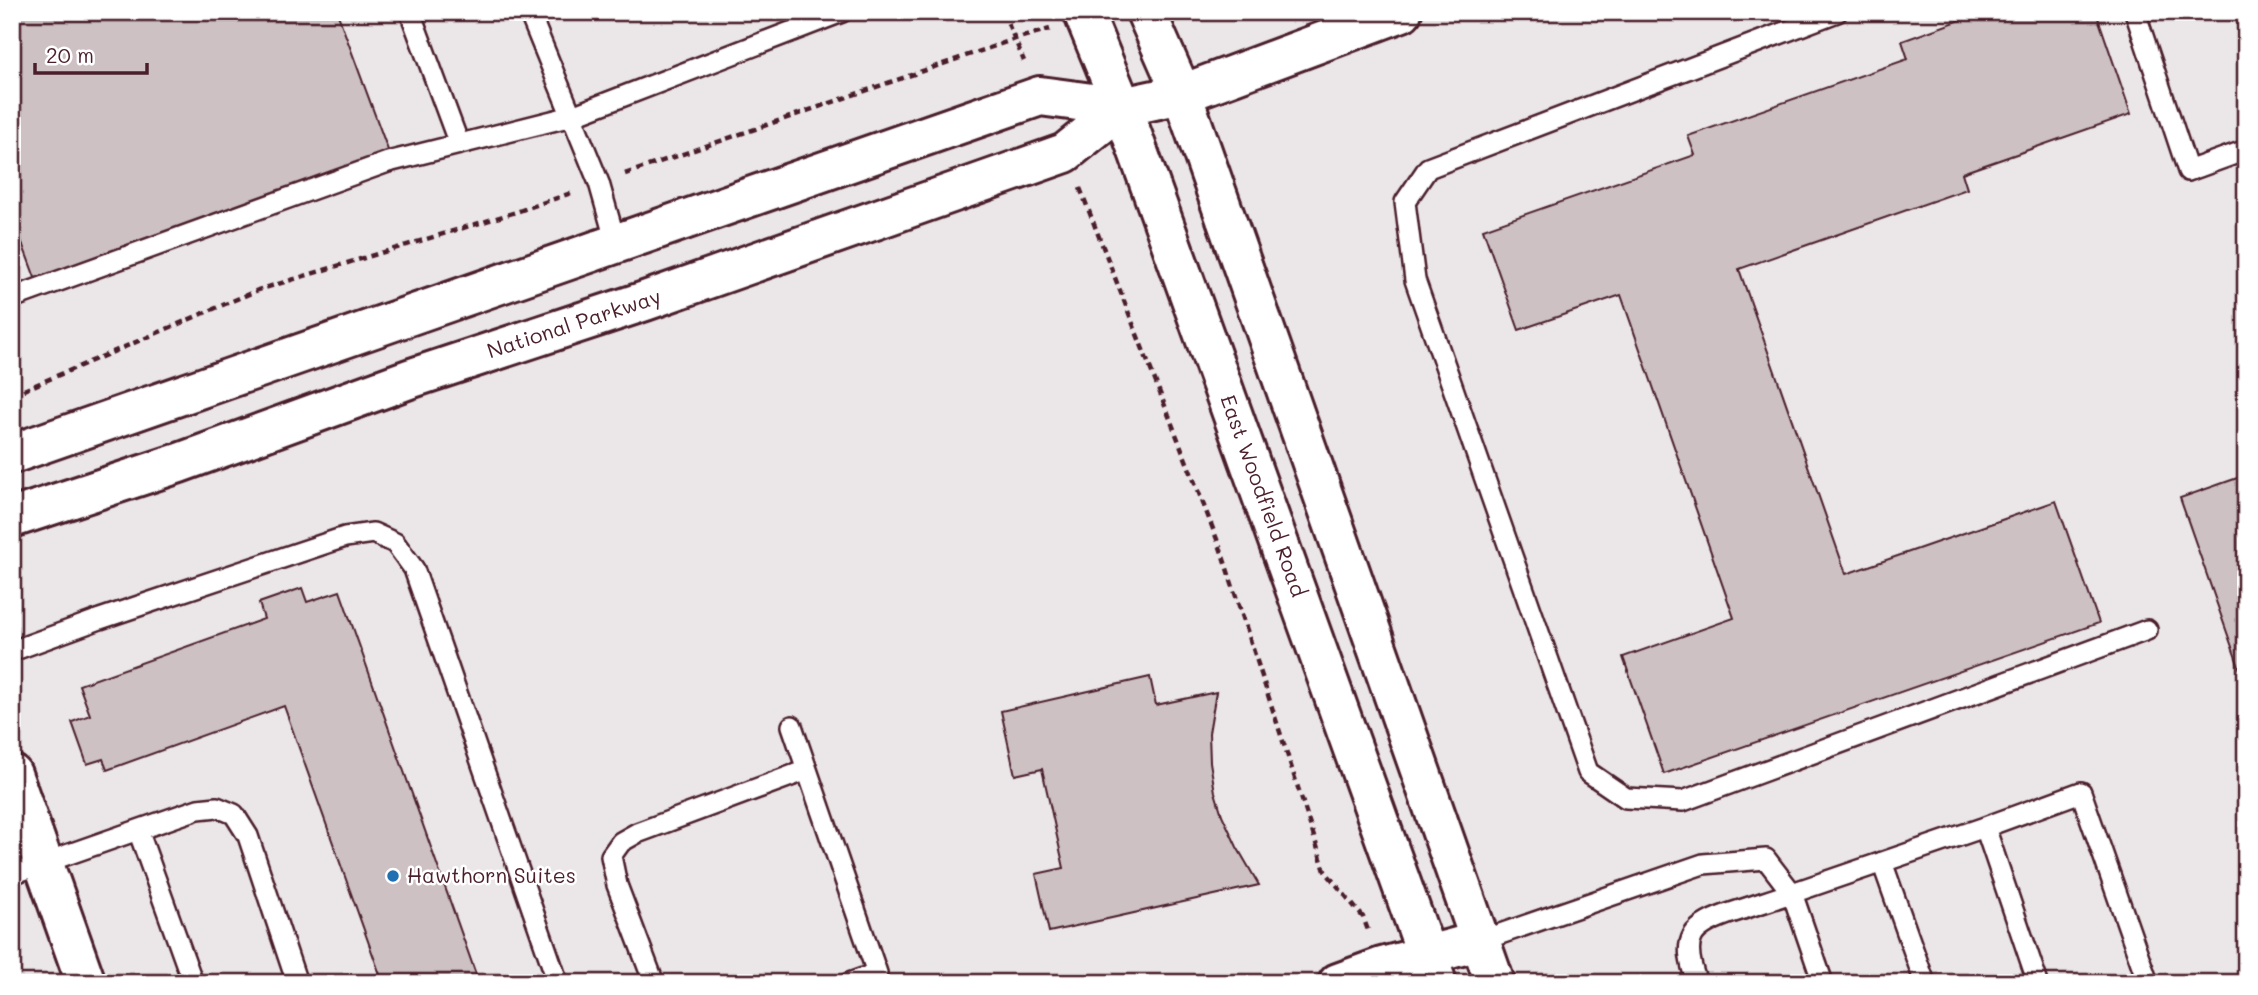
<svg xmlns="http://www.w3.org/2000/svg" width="2258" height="995" font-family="Mali,sans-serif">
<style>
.built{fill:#ebe6e8}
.building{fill:#cdc1c4;stroke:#4a1f2b;stroke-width:2}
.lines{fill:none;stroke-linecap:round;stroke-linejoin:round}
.lane-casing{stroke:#4a1f2b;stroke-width:24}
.street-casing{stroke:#4a1f2b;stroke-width:44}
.secondary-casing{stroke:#4a1f2b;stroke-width:44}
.path{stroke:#4a1f2b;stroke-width:4.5;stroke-dasharray:7 5;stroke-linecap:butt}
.lane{stroke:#fff;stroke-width:19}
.street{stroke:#fff;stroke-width:38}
.secondary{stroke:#fff;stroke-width:38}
.poi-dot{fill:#1f6fb2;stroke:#fff;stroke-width:2.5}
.labels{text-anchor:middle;stroke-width:5;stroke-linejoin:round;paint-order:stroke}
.street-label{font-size:21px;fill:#4a1f2b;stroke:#fff}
.poi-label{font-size:21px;fill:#4a1f2b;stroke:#fff;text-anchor:start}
</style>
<rect width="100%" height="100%" fill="#f8f6f7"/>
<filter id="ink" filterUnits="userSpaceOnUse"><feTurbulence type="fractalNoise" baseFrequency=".0143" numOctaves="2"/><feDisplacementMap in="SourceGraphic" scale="14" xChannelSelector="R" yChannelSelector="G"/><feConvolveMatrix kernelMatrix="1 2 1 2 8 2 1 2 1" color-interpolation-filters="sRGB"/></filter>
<g filter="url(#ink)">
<path class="built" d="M12,12H2246V983H12Z"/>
<path class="building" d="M12,12H337L389,153L37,283L12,216Z
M1983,12H2096L2131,114L1962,173L1967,189L1739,269L1846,574L2056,501L2099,623L1664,774L1623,657L1734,618L1621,295L1519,330L1483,229L1695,155L1688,136L1908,59L1902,41Z
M2246,475V687L2180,498Z
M302,588L307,602L340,591L479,983H383L284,706L107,770L103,759L87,764L72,722L90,715L79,685L264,619L259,603Z
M1150,677L1156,705L1216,692L1209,733L1210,762L1215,792L1222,815L1237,847L1259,885L1049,932L1036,874L1064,868L1042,769L1015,775L1001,711Z"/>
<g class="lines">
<g class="lane-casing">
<path id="lane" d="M410,12L459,144
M529,12L599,183L616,243
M1837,12L1428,168L1405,202L1415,280L1588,772L1626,798L1683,801L2147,630
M2135,12L2188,171L2246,150
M12,298L388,162L572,116L842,12
M12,651L100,619L345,537L373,533L395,543L414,569L558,983
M792,726L877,973L849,983
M1985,827L2081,792L2148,983
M138,830L193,983
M1882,862L1925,983
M12,874L198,809L217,807L234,814L248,836L297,983
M1480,941L1703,864L1766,859L1792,893L1985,827L2038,983
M654,983L617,885L611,856L621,842L637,833L807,770
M1697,983C1680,937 1691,926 1734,912C1753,906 1773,899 1792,893L1823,983"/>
</g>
<g class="street-casing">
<path id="street" d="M12,454L1040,96L1122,107L1182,94L1402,12
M12,518L179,463L409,379L645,301L1065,153L1122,107
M12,774L86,983
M1338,983L1382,967L1480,941"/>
</g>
<g class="secondary-casing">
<path id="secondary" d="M1083,12L1122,107L1437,983
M1146,12L1182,94L1495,983"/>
</g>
<path class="path" d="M1003,12L1024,61
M625,174L1015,39L1050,29
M1080,188L1220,547L1325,871L1363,917L1369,933
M12,395L258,290L516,212L574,192"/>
<use href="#lane" class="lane"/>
<use href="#street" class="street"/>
<use href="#secondary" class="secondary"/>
</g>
</g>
<circle class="poi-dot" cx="393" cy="876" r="7"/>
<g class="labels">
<g class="street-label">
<text transform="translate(574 324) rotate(-18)" y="7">National Parkway</text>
<text transform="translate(1263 496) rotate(70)" y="7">East Woodfield Road</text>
</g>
<g class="poi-label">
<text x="407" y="883">Hawthorn Suites</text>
</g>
</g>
<rect width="2258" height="995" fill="none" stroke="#fff" stroke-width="42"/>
<rect x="21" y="21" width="2216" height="953" fill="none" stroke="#4a1f2b" stroke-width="2.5" filter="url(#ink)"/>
<path d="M35 63v10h112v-10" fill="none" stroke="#4a1f2b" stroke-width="3.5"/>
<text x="46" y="63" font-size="21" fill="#4a1f2b" stroke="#ffffff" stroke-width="5" paint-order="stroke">20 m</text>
</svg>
